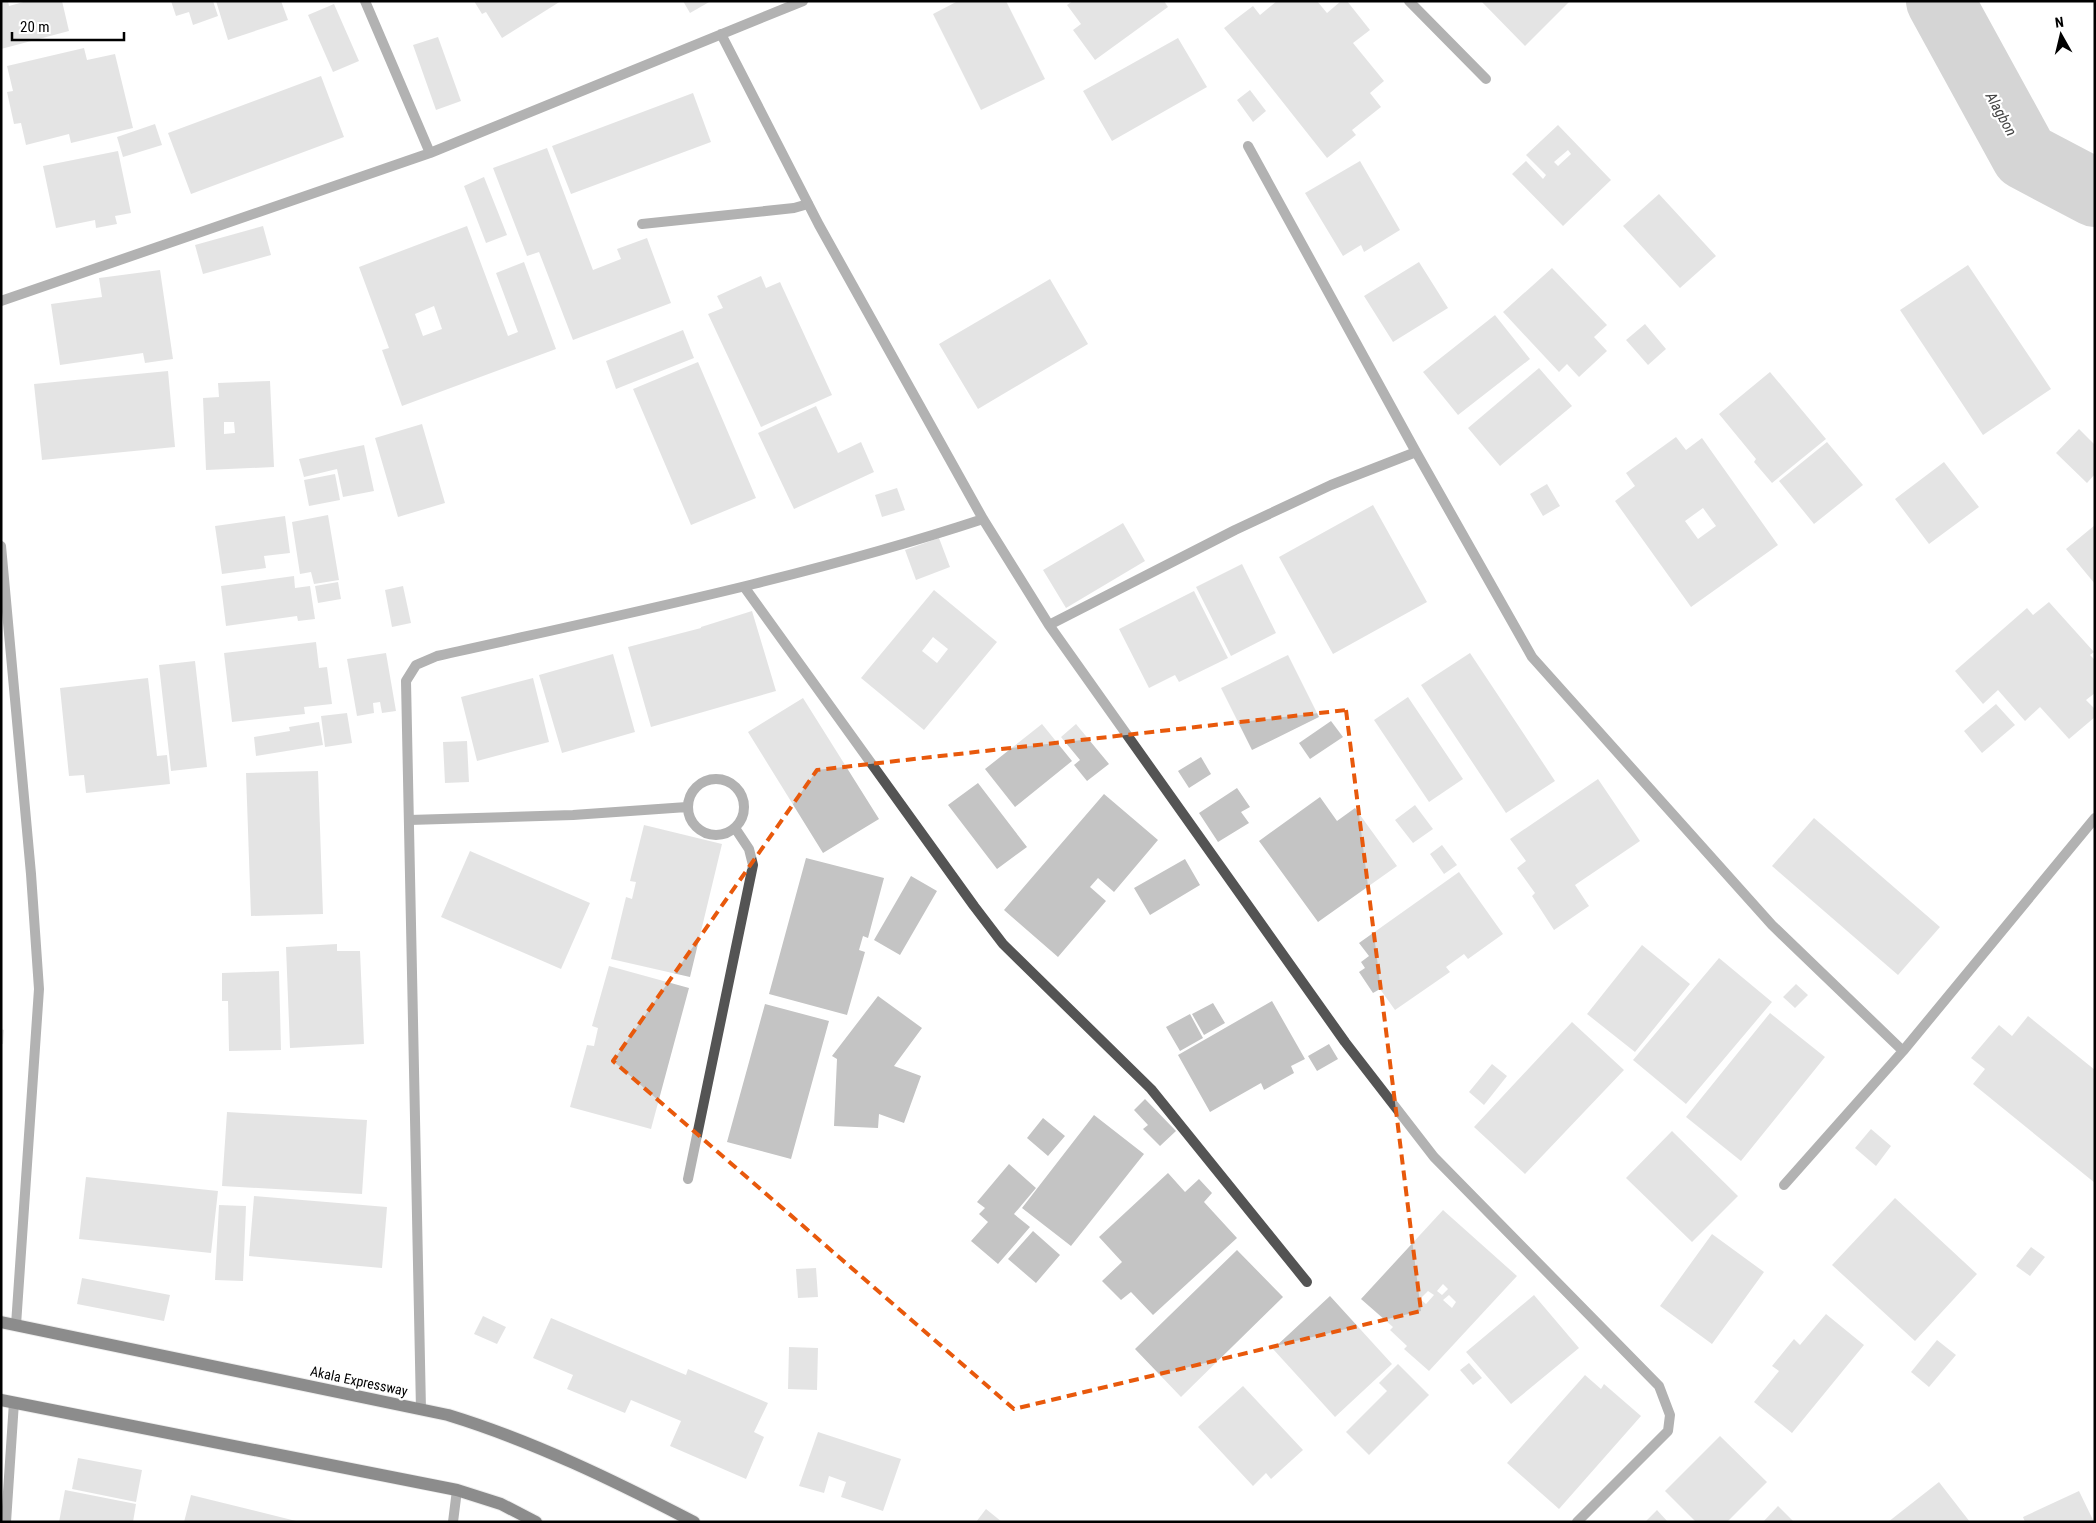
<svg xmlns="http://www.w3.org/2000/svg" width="2096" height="1523" font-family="'Roboto Condensed',sans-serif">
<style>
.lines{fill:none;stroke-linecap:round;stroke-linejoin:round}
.river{stroke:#a2a2a2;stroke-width:68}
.building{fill:#c4c4c4;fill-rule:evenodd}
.primary-casing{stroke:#dbdbdb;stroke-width:14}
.service{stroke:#545454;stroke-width:10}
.minor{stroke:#545454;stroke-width:10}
.primary{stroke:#000;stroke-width:12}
.marked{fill:none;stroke:#e8590c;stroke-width:4;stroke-dasharray:10 6;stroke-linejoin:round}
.labels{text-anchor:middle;stroke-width:4.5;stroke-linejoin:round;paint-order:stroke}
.street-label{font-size:14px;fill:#000;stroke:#fff}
.water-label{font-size:15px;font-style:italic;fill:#434343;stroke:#fff}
</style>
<rect width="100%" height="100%" fill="#fff"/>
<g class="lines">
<path class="river" d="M1940,1L2025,156L2095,193"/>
</g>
<path class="building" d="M1,1H8L9,6L27,1H62L69,31L1,49Z
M171,1H213L218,16L193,25L189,12L176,16Z
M216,1H281L288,20L228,40Z
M474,1H561L502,38L486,12L482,14Z
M683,1H711L690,13Z
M958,1H1006L1045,79L981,110L933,14Z
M1073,1H1164L1168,7L1095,60L1073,30L1081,24L1067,5Z
M1277,1H1317L1327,13L1341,1H1347L1370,30L1353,43L1384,81L1370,93L1381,107L1352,130L1356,135L1327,158L1224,28L1253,6L1260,15Z
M1481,1H1570L1525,46Z
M334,4L359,61L333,72L308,15Z
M438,37L461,101L436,110L413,45Z
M1178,38L1207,87L1112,141L1083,91Z
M84,48L87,60L115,54L133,128L71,143L69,134L26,145L21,123L14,124L7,92L13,91L7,66Z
M321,76L344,137L191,194L168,133Z
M1250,90L1266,111L1253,122L1237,100Z
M693,93L711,142L571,194L552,146Z
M155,124L162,145L123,157L117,137Z
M1558,125L1611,180L1563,226L1512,174L1526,161L1543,179L1546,175L1526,155ZM1568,150L1571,154L1558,166L1554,162Z
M547,148L593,270L621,259L617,249L647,238L671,303L573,340L539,252L527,256L493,168Z
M118,151L131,213L115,216L117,224L96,228L95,220L56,228L43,166Z
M1360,161L1400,230L1364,252L1361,245L1343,256L1305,193Z
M484,177L507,235L486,243L464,186Z
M1659,194L1716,256L1680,288L1623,226Z
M263,226L271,255L203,274L195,245Z
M467,226L508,336L518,332L496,273L524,262L556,349L402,406L382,350L389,348L359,267ZM434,306L442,329L423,336L415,314Z
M1419,262L1448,308L1393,342L1364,296Z
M1968,265L2051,389L1983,435L1900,310Z
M1552,268L1607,325L1594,337L1607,351L1579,377L1567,364L1559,372L1503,312Z
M160,270L173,359L145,363L143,353L60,365L51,304L102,297L99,278Z
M761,276L766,288L780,282L832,395L761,427L708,314L723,308L717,296Z
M1050,279L1088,344L978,409L939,344Z
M1495,315L1530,359L1458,415L1423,372Z
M1645,324L1666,349L1648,365L1626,340Z
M683,330L694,358L616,389L606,361Z
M698,362L756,498L691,525L633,389Z
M1539,368L1572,406L1500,466L1468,428Z
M168,371L175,447L42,460L34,384Z
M1770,372L1826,439L1772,483L1754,462L1756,459L1719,414Z
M270,381L274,467L206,470L203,398L219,397L218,383ZM224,422H234L235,433L224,434Z
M816,406L838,453L861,442L874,472L794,509L758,433Z
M422,424L445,503L398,517L375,438Z
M2079,429L2095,445V474L2087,483L2056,453Z
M1676,437L1686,450L1702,438L1778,545L1691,607L1615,501L1635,486L1626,473ZM1703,508L1716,526L1698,539L1685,521Z
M1827,442L1863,485L1814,524L1779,481Z
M364,445L374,491L343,497L337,469L304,477L299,459Z
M1944,462L1979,507L1929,544L1895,499Z
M335,474L340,500L309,506L304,480Z
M1547,484L1560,506L1543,516L1530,494Z
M897,488L905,510L882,517L875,495Z
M1373,505L1427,602L1333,654L1279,557Z
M328,515L339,580L314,584L311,572L300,574L292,522Z
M285,516L290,553L264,556L266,568L222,574L215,526Z
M1123,523L1145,561L1066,608L1043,570Z
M2095,525V584L2066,549Z
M939,538L950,567L916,580L905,550Z
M1242,564L1276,633L1231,656L1196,587Z
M294,576L295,588L310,586L315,619L298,621L297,616L226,626L221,586Z
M338,582L341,599L318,603L315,586Z
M403,586L411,623L392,627L385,590Z
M934,590L997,642L924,730L861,678ZM933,637L948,649L937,663L922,651Z
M1194,591L1228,658L1179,682L1175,675L1149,688L1119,629Z
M2049,602L2094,652L2090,655L2095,660V693L2086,700L2095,709V717L2069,739L2040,707L2025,721L1998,690L1983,704L1955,671L2027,608L2033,615Z
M752,611L776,691L651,727L628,647L701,628V627Z
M316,642L319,668L327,667L332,704L304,707L305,714L232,722L224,653Z
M386,653L396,711L382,713L380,702L373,703L374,713L357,716L347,659Z
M1470,653L1555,781L1506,813L1421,685Z
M613,654L635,732L562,753L539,675Z
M1288,655L1319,717L1252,750L1221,688Z
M195,661L207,767L171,771L159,665Z
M148,678L157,756L167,755L170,784L86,793L84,775L69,776L60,688Z
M533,678L549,742L477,761L461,697Z
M1408,697L1463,779L1429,802L1374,720Z
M803,698L879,819L823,853L748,732Z
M1996,704L2015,725L1982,753L1964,731Z
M347,713L352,743L325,747L321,716Z
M1331,721L1343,737L1310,759L1299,743Z
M319,722L323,745L256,756L254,737L290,731L289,727Z
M1042,724L1072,761L1015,807L985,769Z
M1076,724L1109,764L1087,781L1074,765L1080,760L1061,737Z
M467,741L469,782L445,783L443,742Z
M1201,757L1211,774L1189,788L1178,771Z
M318,771L323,914L251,916L246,773Z
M1598,779L1640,841L1575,885L1589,906L1554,930L1532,896L1535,893L1517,868L1526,861L1510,839Z
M978,783L1027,847L997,869L948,805Z
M1237,788L1250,807L1241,812L1249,823L1218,842L1199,813Z
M1104,794L1158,840L1114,892L1098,878L1090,887L1106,901L1058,957L1004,910Z
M1320,797L1337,821L1355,808L1397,866L1318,922L1259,841Z
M1415,805L1433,829L1413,843L1395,820Z
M1814,818L1940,927L1898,975L1772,866Z
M644,825L722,844L690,977L611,959L626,897L632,899L636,882L630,881Z
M1442,845L1457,865L1444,874L1430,854Z
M470,851L590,903L561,969L441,917Z
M806,858L884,878L868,938L863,936L859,950L865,952L847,1015L769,994Z
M1185,859L1200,885L1150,915L1134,888Z
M1459,872L1503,934L1468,959L1464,954L1446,967L1450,972L1395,1010L1380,989L1373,993L1359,972L1365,968L1361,962L1369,956L1359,943Z
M911,876L937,891L900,955L874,940Z
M337,944V951H360L364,1044L290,1048L286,947Z
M1642,945L1690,984L1635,1052L1587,1014Z
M1719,958L1772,1002L1686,1104L1633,1060Z
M609,966L689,988L651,1129L570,1107L587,1045L594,1046L598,1028L592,1026Z
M279,971L281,1050L229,1051L228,1001H222V973Z
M1796,984L1808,995L1795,1008L1783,997Z
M878,996L922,1028L894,1066L921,1076L904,1123L879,1114L878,1128L834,1126L837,1059L832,1056Z
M1272,1001L1305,1059L1291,1066L1294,1073L1264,1090L1261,1083L1210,1112L1178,1055Z
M1213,1003L1225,1023L1204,1035L1192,1014Z
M765,1004L829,1021L791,1159L727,1142Z
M1770,1013L1825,1057L1741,1161L1686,1117Z
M1190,1014L1203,1038L1180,1051L1166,1027Z
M2028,1016L2095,1070V1183L1973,1084L1985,1069L1971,1058L1999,1025L2012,1036Z
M1572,1022L1624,1070L1525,1174L1474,1127Z
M1,1029L4,1030L3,1044H1Z
M1329,1044L1338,1059L1317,1071L1308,1056Z
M1492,1064L1507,1076L1484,1105L1469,1092Z
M1145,1099L1176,1131L1160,1146L1143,1129L1148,1125L1134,1110Z
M227,1112L367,1120L362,1194L222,1186Z
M1094,1115L1144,1154L1071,1246L1022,1208Z
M1043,1118L1065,1136L1048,1156L1027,1138Z
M1871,1129L1891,1146L1876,1166L1855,1148Z
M1672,1131L1738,1196L1692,1242L1626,1178Z
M1009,1164L1036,1188L1014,1214L1030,1227L998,1264L971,1241L988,1222L979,1214L985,1208L977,1202Z
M1168,1173L1185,1192L1199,1179L1212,1193L1204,1202L1237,1238L1153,1315L1131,1292L1121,1300L1102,1281L1122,1262L1099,1237Z
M86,1177L218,1191L211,1253L79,1239Z
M254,1196L387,1207L382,1268L249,1256Z
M1895,1198L1977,1274L1915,1341L1832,1265Z
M219,1205L246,1206L243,1281L215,1280Z
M1443,1210L1517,1276L1429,1371L1404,1349L1407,1346L1390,1330L1393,1327L1361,1299ZM1443,1284L1448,1289L1442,1295L1437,1291ZM1428,1291L1434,1295L1426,1304L1420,1299ZM1449,1295L1456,1302L1452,1308L1443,1300Z
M1033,1231L1060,1255L1036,1283L1008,1259Z
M1712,1234L1764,1272L1712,1344L1660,1306Z
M2031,1247L2045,1257L2030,1276L2016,1266Z
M1237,1250L1283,1297L1181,1397L1135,1349Z
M816,1268L818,1297L798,1298L796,1269Z
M82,1278L170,1295L164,1321L77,1304Z
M1534,1295L1579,1348L1511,1404L1466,1352Z
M1330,1296L1392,1364L1335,1417L1273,1349Z
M1826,1314L1864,1345L1792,1433L1754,1402L1779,1371L1772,1366L1794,1339L1800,1345Z
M483,1316L506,1327L497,1344L474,1334Z
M551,1318L686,1375L688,1369L768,1403L754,1432L764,1437L746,1479L670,1446L681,1421L631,1400L625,1413L567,1389L573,1375L533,1358Z
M1937,1340L1956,1355L1929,1387L1911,1372Z
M789,1347L818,1348L817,1390L788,1389Z
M1469,1363L1482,1378L1473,1385L1460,1370Z
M1398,1364L1429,1395L1369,1455L1346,1432L1387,1391L1379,1383Z
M1585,1375L1601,1389L1604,1384L1641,1416L1559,1509L1507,1463Z
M1243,1386L1303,1450L1271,1479L1266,1473L1253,1486L1198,1427Z
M818,1432L901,1459L883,1511L841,1497L846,1482L829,1476L824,1493L799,1486Z
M1720,1436L1767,1482L1727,1522H1696L1665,1491Z
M78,1458L142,1470L136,1502L72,1489Z
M1939,1482L1970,1522H1888Z
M65,1490L136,1504L133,1522H59Z
M2079,1491L2094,1522H2025L2023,1517Z
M191,1495L296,1521V1522H184Z
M1778,1506L1794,1522H1763Z
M986,1509L1002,1522H976Z
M1657,1510L1668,1522H1645Z"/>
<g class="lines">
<g class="primary-casing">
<path id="primary" d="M1,1322L448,1415C533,1441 615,1481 694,1522
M1,1400L457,1490L501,1504L536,1522"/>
</g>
<path class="service" d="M642,224L794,208L808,204
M688 807a28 28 0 1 1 56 0a28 28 0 1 1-56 0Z
M409,820L573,815L687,807
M688,1179L753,865L749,849L735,828
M6,1522L14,1402"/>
<path class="minor" d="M365,1L430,153
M1409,1L1486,79
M721,34L819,225L983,519L1049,625L1345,1042L1434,1157L1659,1386L1670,1415L1668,1431L1577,1522
M1248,146L1416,452
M1,301L430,153L803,1
M1,546L31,874L39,989L16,1325
M745,588L974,906L1003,944L1151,1089L1307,1282
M1049,625L1235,530L1331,485L1416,452L1532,657L1772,925L1903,1051
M1784,1185L1903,1051L2095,818
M421,1410L406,681L416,665L437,656C620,615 804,578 983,519
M453,1522L457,1490"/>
<use href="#primary" class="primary"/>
</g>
<path d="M0 0H2096V1523H0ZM1346,710L1421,1311L1014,1409L613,1061L817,770Z" fill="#fff" fill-opacity=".55" fill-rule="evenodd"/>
<path class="marked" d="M1346,710L1421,1311L1014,1409L613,1061L817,770Z"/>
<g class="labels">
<g class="street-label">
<text transform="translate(359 1381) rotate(12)" y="5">Akala Expressway</text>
</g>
<g class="water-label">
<text transform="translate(2001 114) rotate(61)" y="5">Alagbon</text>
</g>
</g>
<rect width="2096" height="1523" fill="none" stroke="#000000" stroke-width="5"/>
<g transform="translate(2061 35) rotate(352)" stroke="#ffffff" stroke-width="4" paint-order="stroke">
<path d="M0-4L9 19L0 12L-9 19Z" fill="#000000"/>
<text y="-8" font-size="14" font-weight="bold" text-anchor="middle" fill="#000000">N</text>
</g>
<path d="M12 32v8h112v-8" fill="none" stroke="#000000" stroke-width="2.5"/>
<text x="20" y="32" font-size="15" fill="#000000" stroke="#ffffff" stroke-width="4" paint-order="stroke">20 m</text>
</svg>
